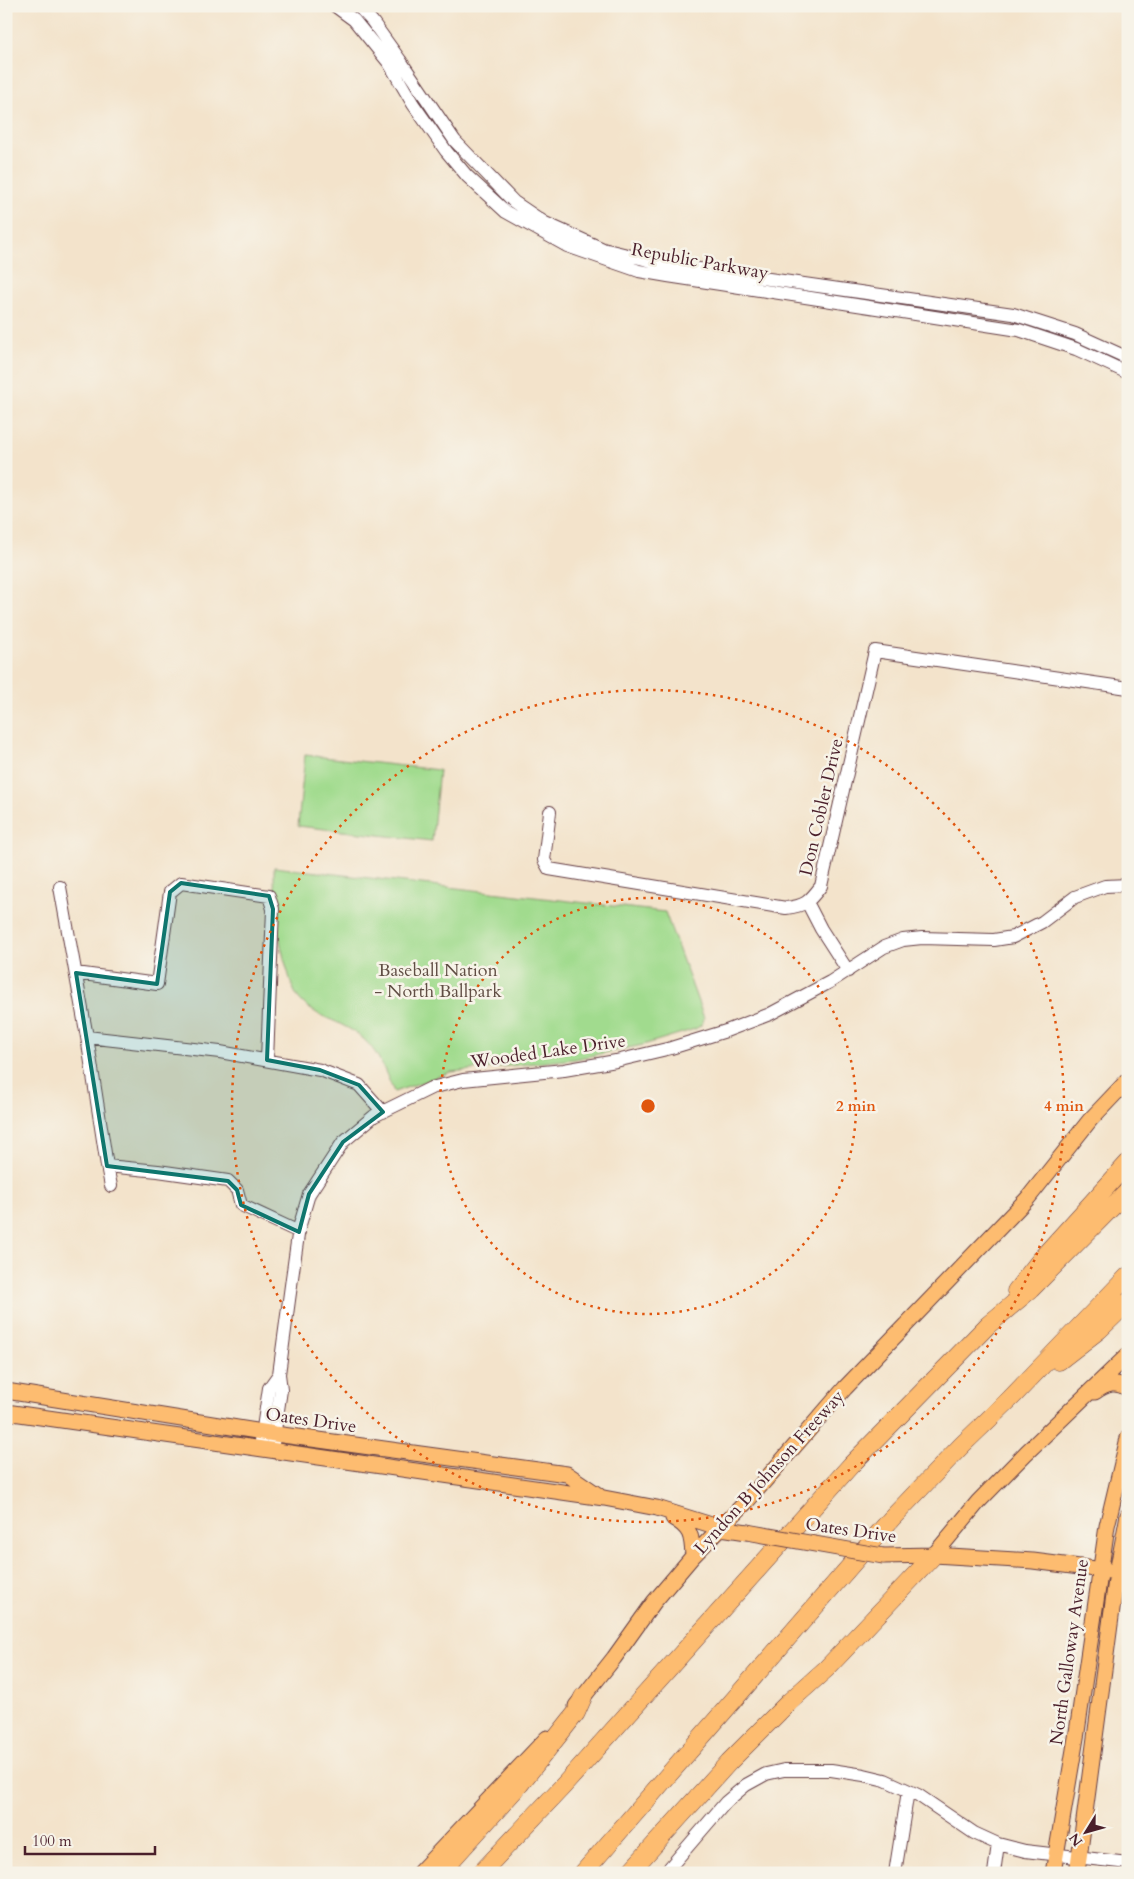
<svg xmlns="http://www.w3.org/2000/svg" width="1134" height="1879" font-family="Cardo,serif">
<style>
.green{fill:#a1db8e;stroke:#767d5c}
.lines{fill:none;stroke-linecap:round;stroke-linejoin:round}
.minor-casing{stroke:#633c43;stroke-width:14}
.major-casing{stroke:#633c43;stroke-width:17}
.highway-casing{stroke:#633c43;stroke-width:19}
.minor{stroke:#fff;stroke-width:12}
.major{stroke:#fdbc70;stroke-width:15}
.highway{stroke:#fdbc70;stroke-width:18}
.major-bridge-casing{stroke:#633c43;stroke-width:17;stroke-linecap:butt}
.major-bridge{stroke:#fdbc70;stroke-width:15}
.marked{fill:#0f766e;fill-opacity:0.2;stroke:#0f766e;stroke-width:4;stroke-linejoin:round}
.ring{fill:none;stroke:#e0560e;stroke-width:2.5;stroke-dasharray:2.5 5}
.labels{text-anchor:middle;stroke-width:5;stroke-linejoin:round;paint-order:stroke}
.street-label{font-size:18px;fill:#4a1f2b;stroke:#f7f3e8}
.park-label{font-size:18px;fill:#604e44;stroke:#f7f3e8}
.centre{fill:#e0560e;stroke:#f7f3e8;stroke-width:2.5}
.ring-label{font-size:15px;text-anchor:middle;font-weight:bold;fill:#e0560e;stroke:#f7f3e8;stroke-width:5;stroke-linejoin:round;paint-order:stroke}
</style>
<rect width="100%" height="100%" fill="#f7f3e8"/>
<filter id="ink" filterUnits="userSpaceOnUse"><feTurbulence type="fractalNoise" baseFrequency=".02" numOctaves="2"/><feDisplacementMap in="SourceGraphic" scale="10" xChannelSelector="R" yChannelSelector="G"/><feConvolveMatrix kernelMatrix="1 2 1 2 8 2 1 2 1" color-interpolation-filters="sRGB"/></filter>
<filter id="wash" filterUnits="userSpaceOnUse"><feTurbulence type="fractalNoise" baseFrequency=".0096" numOctaves="4" result="noise"/><feDisplacementMap in="SourceGraphic" scale="20" xChannelSelector="R" yChannelSelector="G"/><feGaussianBlur stdDeviation="1.12" result="paint"/><feColorMatrix in="noise" values="0 0 0 0 0 0 0 0 0 0 0 0 0 0 0 0 0 1.4 0 .05"/><feComposite in="paint" operator="in"/></filter>
<g filter="url(#wash)">
<rect width="100%" height="100%" fill="#f3e3cb"/>
<path class="green" d="M305,755L439,770L432,841L298,826Z
M274,867L665,912L704,1018C703,1024 701,1026 695,1029L643,1045L575,1059L451,1072L394,1092C380,1060 375,1041 342,1025C327,1017 317,1016 303,1003C294,995 291,983 288,972C277,938 274,903 274,867Z"/>
</g>
<g filter="url(#ink)">
<g class="lines">
<g class="minor-casing">
<path id="minor" d="M335,6L354,20L389,63L413,104L446,151L467,176L506,212L567,246L639,271L668,276L1019,330L1076,349L1128,373
M358,6L372,21L400,60L455,141L514,202L545,223L603,249L664,264L1013,314L1075,334L1128,358
M550,812L544,860L549,869L786,908C805,906 809,902 821,886L875,651L1128,688
M60,887L87,1037L107,1166L158,1171L228,1181L237,1190L241,1205L299,1232
M807,902L821,929L848,971
M76,973L157,984L170,892L181,883L269,896L273,909L267,1060
M87,1037L220,1052L320,1070L359,1085L383,1112
M107,1166L111,1186
M260,1448L269,1388L279,1374
M272,1450L281,1390L279,1374L292,1278L299,1228L309,1194L343,1142L374,1116L431,1088L463,1080L564,1070L616,1061L671,1048L726,1031L770,1014L830,982L884,947L903,940L922,938L994,940L1013,937L1042,922L1075,897L1105,886L1128,885
M665,1873L726,1802L746,1785L766,1774L784,1770H831L864,1775L885,1780L918,1795L974,1833L998,1844L1025,1851L1128,1863
M895,1873L908,1791
M994,1873L998,1844"/>
</g>
<g class="major-casing">
<path id="major" d="M6,1391L275,1434L567,1474L598,1495
M1095,1392C1106,1384 1116,1380 1128,1389
M6,1412L604,1498L657,1508L721,1528L747,1532
M673,1518C691,1528 692,1536 693,1556
M934,1555L978,1502L1026,1453L1128,1355
M883,1556L934,1555L1033,1561L1111,1571
M576,1706L614,1658L654,1602L693,1556L748,1500L845,1388L1028,1198L1090,1120L1128,1080
M419,1873L547,1738
M1053,1873L1077,1732L1107,1526L1128,1438
M1077,1873L1117,1572L1128,1515"/>
</g>
<g class="highway-casing">
<path id="highway" d="M1016,1291L1041,1259L1128,1163
M1059,1361L1099,1330L1128,1302
M440,1873L520,1784L576,1713L583,1697
M481,1873L564,1785L851,1465L988,1325L1031,1289L1128,1191
M583,1873L892,1518L962,1445L1013,1396L1128,1276
M629,1873L729,1762L789,1702L826,1669L934,1555"/>
</g>
<use href="#minor" class="minor"/>
<use href="#major" class="major"/>
<use href="#highway" class="highway"/>
<g class="major-bridge-casing">
<path id="major-bridge" d="M747,1532L883,1556"/>
</g>
<use href="#major-bridge" class="major-bridge"/>
</g>
</g>
<path class="marked" d="M181,883L269,896L273,909L267,1060L320,1070L359,1085L383,1112L343,1142L309,1194L299,1232L241,1205L237,1190L228,1181L107,1166L76,973L157,984L170,892Z"/>
<g class="ring">
<circle cx="648" cy="1106" r="208"/>
<circle cx="648" cy="1106" r="416"/>
</g>
<g class="labels">
<g class="street-label">
<text transform="translate(700 261) rotate(10)" y="6">Republic Parkway</text>
<text transform="translate(821 807) rotate(-77)" y="6">Don Cobler Drive</text>
<text transform="translate(548 1051) rotate(-8)" y="6">Wooded Lake Drive</text>
<text transform="translate(311 1420) rotate(8)" y="6">Oates Drive</text>
<text transform="translate(769 1472) rotate(-48)" y="6">Lyndon B Johnson Freeway</text>
<text transform="translate(851 1530) rotate(8)" y="6">Oates Drive</text>
<text transform="translate(1069 1652) rotate(-82)" y="6">North Galloway Avenue</text>
</g>
<g class="park-label">
<text x="438" y="976">Baseball Nation<tspan x="438" dy="21">- North Ballpark</tspan></text>
</g>
</g>
<circle cx="648" cy="1106" r="8" class="centre"/>
<g class="ring-label">
<text x="856" y="1111">2 min</text>
<text x="1064" y="1111">4 min</text>
</g>
<rect width="1134" height="1879" fill="none" stroke="#f7f3e8" stroke-width="25"/>
<g transform="translate(1086 1832) rotate(233)" stroke="#f7f3e8" stroke-width="4" paint-order="stroke">
<path d="M0-4L9 19L0 12L-9 19Z" fill="#4a1f2b"/>
<text y="-8" font-size="14" font-weight="bold" text-anchor="middle" fill="#4a1f2b">N</text>
</g>
<path d="M25 1846v8h130v-8" fill="none" stroke="#4a1f2b" stroke-width="2.5"/>
<text x="32" y="1846" font-size="15" fill="#4a1f2b" stroke="#f7f3e8" stroke-width="4" paint-order="stroke">100 m</text>
</svg>
